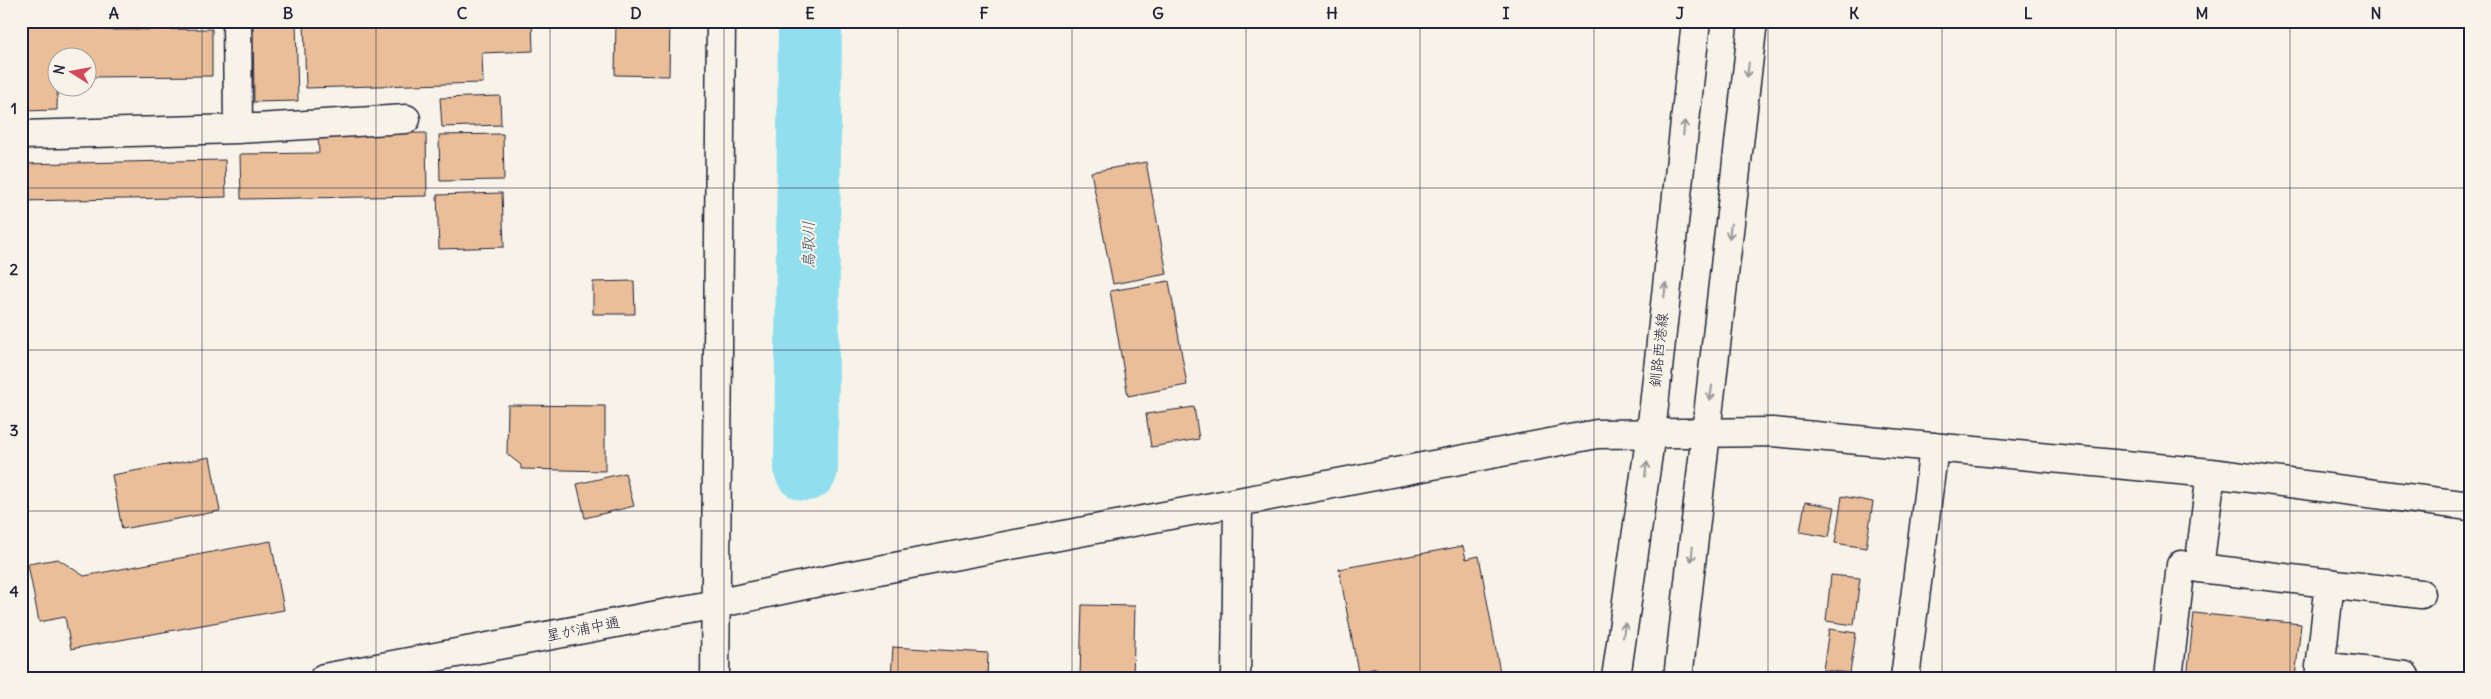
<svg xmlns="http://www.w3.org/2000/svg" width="2491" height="699" font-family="Delius,'Klee One',sans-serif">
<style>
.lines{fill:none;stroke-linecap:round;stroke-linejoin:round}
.river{stroke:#91dfee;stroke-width:64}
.building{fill:#e9be99;stroke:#22223b}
.minor-casing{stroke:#22223b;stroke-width:31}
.major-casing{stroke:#22223b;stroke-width:31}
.minor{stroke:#f7f3e8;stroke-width:28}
.major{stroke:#f7f3e8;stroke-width:28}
.oneway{stroke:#97959a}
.grid{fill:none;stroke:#22223b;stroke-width:1;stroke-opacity:0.55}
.labels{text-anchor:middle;stroke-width:4;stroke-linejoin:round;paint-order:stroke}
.street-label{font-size:15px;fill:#22223b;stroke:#f7f3e8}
.water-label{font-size:16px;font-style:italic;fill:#3e5168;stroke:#f7f3e8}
.neatline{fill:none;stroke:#22223b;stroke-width:2}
.grid-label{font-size:16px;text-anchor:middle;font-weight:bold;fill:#22223b}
</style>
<rect width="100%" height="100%" fill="#f7f3e8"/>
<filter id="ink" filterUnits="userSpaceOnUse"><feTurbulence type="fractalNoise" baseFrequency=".02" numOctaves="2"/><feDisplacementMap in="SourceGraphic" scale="10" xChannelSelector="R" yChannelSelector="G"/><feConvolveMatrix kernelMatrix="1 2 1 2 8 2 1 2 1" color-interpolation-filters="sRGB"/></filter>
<g filter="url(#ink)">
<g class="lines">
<path class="river" d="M806,469L810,21"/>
</g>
<path class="building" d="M21,21H103L104,30L212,29V76L88,77V58H58L57,110L21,111Z
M253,21H296L298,101L254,102Z
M304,21H532L533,51L482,53L483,83L306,88Z
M616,21H670L669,76L615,75Z
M500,96L501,125L442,127L440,98Z
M426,133L427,196L241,199L240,154L319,153L318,134Z
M503,134L504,180L440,181L439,135Z
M225,160L226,197L21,201V164Z
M1146,162L1167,274L1113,284L1091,172Z
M502,193L504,247L439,249L437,195Z
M634,281L635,314H593V282Z
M1169,281L1187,385L1128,396L1110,291Z
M508,405L605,406V471L521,469V465L507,454Z
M1194,407L1199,439L1151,447L1146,414Z
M210,457L220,511L122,529L112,475Z
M625,473L634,506L585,518L577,484Z
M1842,496L1873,502L1866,548L1835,543Z
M1805,502L1835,507L1829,537L1800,532Z
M271,541L284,610L71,649L65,617L39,622L28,564L58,559L84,576Z
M1463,546L1466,559L1479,556L1501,678H1379L1377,668L1358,672L1339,569Z
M1831,575L1860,578L1854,625L1826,621Z
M1082,605L1135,606L1133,678H1080Z
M2194,613L2301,624L2295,678H2187Z
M1829,629L1856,633L1850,673L1823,670Z
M893,647L988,653L987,678H891Z"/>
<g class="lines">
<g class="minor-casing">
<path id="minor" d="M237,21L238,129
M21,135L238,129L406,119
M2211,473L2199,568L2421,594
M2320,666L2405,676
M324,678L716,604L842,577L1597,434L1772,432L2211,473L2470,506
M715,678L721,21
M1236,678L1238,502
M1905,678L1934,447
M2168,678L2181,565L2199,568
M2319,678L2330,583"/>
</g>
<g class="major-casing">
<path id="major" d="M1616,678L1651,433L1696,21
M1678,678L1753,21"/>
</g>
<use href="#minor" class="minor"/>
<use href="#major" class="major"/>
</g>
<defs><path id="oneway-shaft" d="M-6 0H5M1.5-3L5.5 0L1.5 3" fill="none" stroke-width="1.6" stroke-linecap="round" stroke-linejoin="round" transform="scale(1.25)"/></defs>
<g class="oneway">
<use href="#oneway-shaft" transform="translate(1748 70) rotate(96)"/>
<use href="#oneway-shaft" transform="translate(1684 128) rotate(-84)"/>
<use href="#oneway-shaft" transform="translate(1730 231) rotate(96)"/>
<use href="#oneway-shaft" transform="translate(1665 290) rotate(-84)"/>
<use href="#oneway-shaft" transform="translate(1711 393) rotate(98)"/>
<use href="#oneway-shaft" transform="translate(1646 469) rotate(-82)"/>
<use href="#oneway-shaft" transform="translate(1692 554) rotate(96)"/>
<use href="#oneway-shaft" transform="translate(1624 630) rotate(-82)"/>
</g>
</g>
<path class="grid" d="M202,21V678M376,21V678M550,21V678M724,21V678M898,21V678M1072,21V678M1246,21V678M1420,21V678M1594,21V678M1768,21V678M1942,21V678M2116,21V678M2290,21V678M21,188H2470M21,350H2470M21,511H2470"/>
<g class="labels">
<g class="street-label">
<text transform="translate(1659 350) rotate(-84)" y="5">釧路西港線</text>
<text transform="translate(583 629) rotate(-11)" y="5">星が浦中通</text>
</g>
<g class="water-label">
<text transform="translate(808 245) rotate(-90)" y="6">鳥取川</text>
</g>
</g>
<rect width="2491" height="699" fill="none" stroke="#f7f3e8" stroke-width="55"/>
<g transform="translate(72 72) rotate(281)"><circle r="24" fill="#f7f3e8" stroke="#a29fa3"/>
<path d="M0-4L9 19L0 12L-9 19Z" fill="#d1495b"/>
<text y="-8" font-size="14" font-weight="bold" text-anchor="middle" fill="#22223b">N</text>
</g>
<rect x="28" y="28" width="2436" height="644" class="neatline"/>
<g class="grid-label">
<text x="114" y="19">A</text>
<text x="288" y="19">B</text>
<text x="462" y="19">C</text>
<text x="636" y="19">D</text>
<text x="810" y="19">E</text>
<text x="984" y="19">F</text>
<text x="1158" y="19">G</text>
<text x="1332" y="19">H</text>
<text x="1506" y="19">I</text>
<text x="1680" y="19">J</text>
<text x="1854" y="19">K</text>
<text x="2028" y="19">L</text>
<text x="2202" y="19">M</text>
<text x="2376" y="19">N</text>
<text x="14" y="114">1</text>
<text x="14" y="275">2</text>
<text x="14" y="436">3</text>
<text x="14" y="597">4</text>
</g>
</svg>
